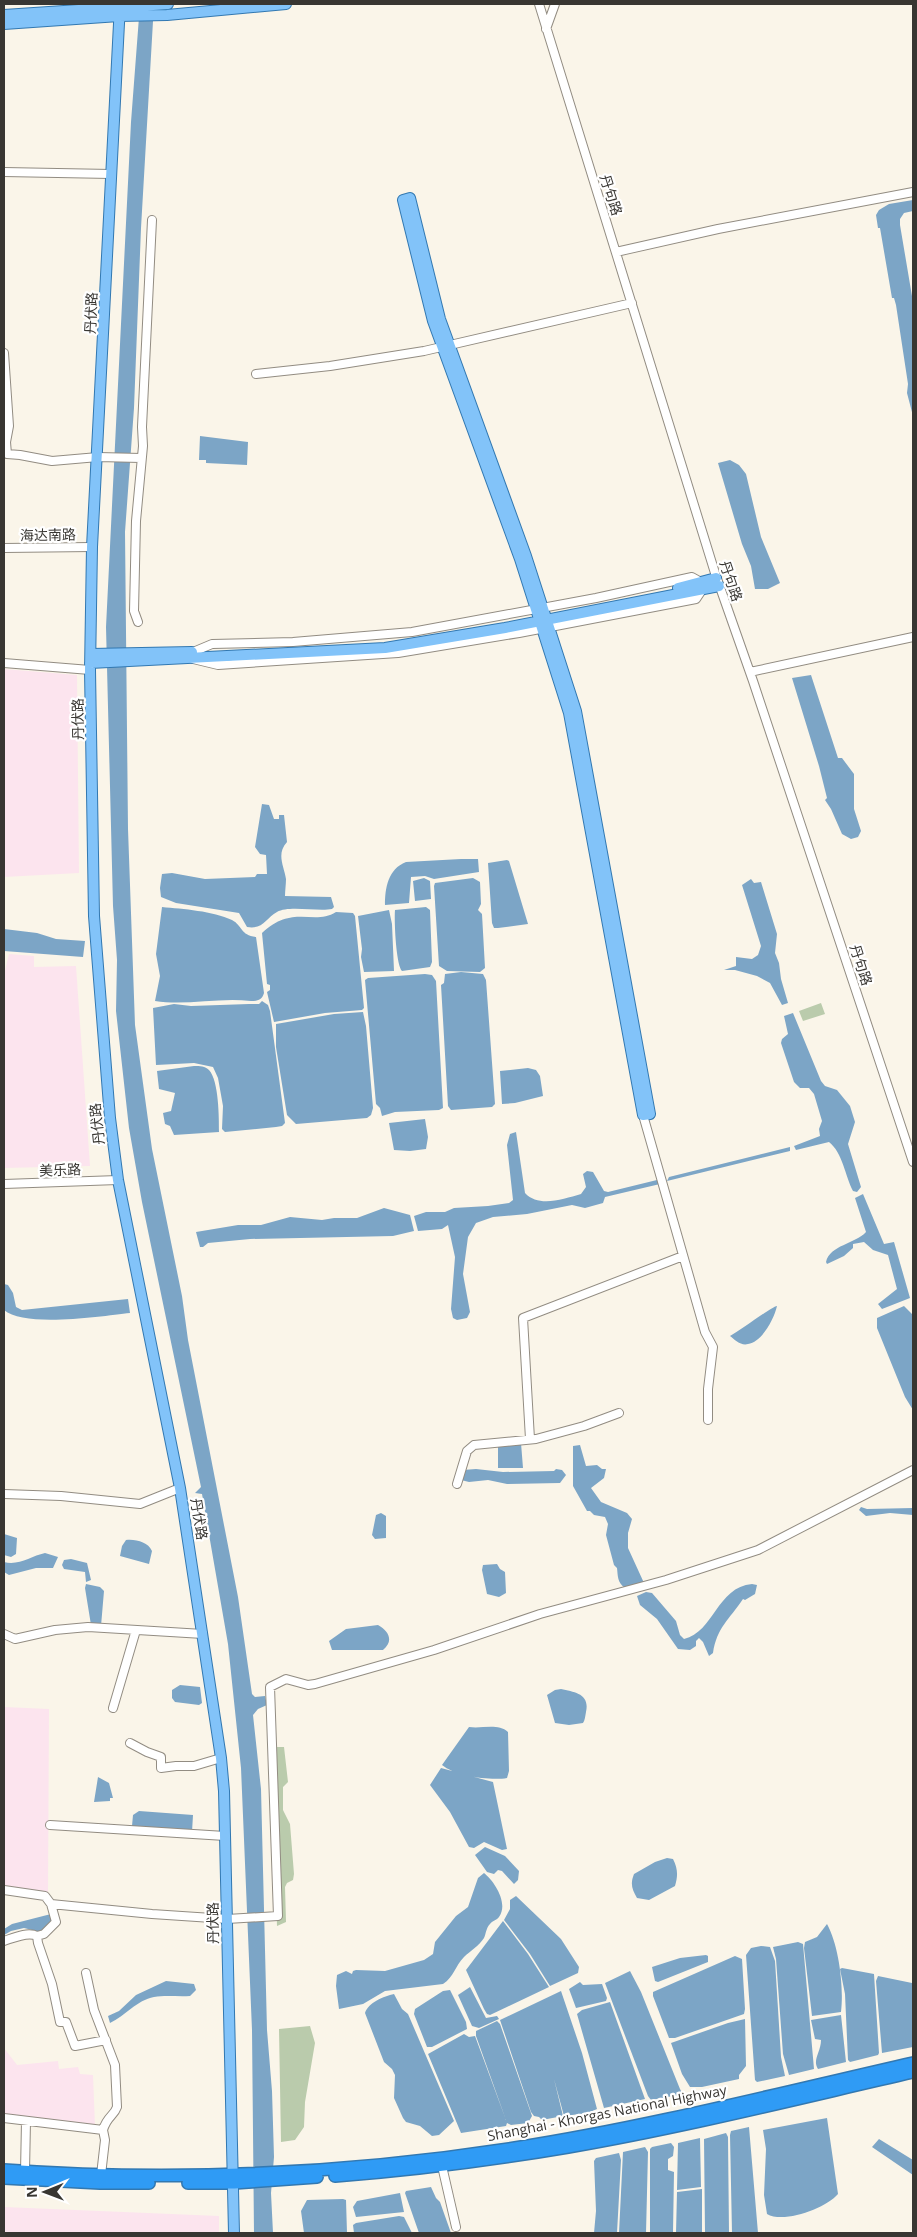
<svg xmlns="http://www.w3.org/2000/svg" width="917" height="2237" font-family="'Open Sans','Noto Sans SC',sans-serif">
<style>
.industrial{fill:#fce4ee}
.green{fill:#bacbac}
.water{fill:#7ca5c6}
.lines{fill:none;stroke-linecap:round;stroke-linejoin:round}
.minor-casing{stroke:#928c82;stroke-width:10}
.major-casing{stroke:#3278b1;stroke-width:12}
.highway-casing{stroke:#3278b1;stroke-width:14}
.minor{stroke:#fff;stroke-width:8}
.major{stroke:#82c3f9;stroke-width:10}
.highway{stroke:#2f9bf5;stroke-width:11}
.labels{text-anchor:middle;stroke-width:4.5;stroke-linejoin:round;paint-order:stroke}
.street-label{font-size:14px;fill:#383632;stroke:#fff}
</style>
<rect width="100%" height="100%" fill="#faf5e9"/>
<path class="industrial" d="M4,669L77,675L79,873L4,877Z
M9,954L34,956V967L76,966L90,1166L4,1168V975Z
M4,1707L49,1709L48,1893L4,1885Z
M4,2048L17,2065L58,2061L59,2069L78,2067L80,2074L93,2075L95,2126L4,2114Z
M4,2207L219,2216V2233H4Z"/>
<path class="green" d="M821,1003L825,1014L803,1021L799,1011Z
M272,1747H284L288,1782L283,1787V1810L290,1824L294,1874L293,1880L287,1883L285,1887L286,1922L277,1926Z
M310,2026L315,2043L305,2102L304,2127L295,2140L281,2142L279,2029Z"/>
<path class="water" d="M140,4H154L141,228L134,408L125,532L128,829L135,1025L152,1149L182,1296L188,1340L238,1597L252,1694L255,1697L265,1696L267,1705L258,1709L253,1715L261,1789L267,2030L272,2091L274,2157L271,2193L273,2233H254L252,2030L241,1768L228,1644L202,1494L195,1493L201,1487L142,1202L129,1128L116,1011L117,960L113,906L106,627L131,122Z
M913,200V211L904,213L900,219V225L913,302V416L907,393L908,384L896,305L894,298H892L880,228H878L876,215L879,210L889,204Z
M200,436L248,442L247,465L206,463V460H199Z
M730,460L739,465L746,474L761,537L780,583L768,589H755L751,566L742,544L718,463Z
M811,675L838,758H842L854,774V809L861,831L858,837L851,839L842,834L831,809L825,800L827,798L819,766L792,678Z
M262,804L269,805L274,819H279V815H284L287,842C276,854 284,866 286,879C286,884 285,891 285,896L331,897L334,907L332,909C318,912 289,905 277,912C266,918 263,930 247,927L239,913L176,903L161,897L160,888L162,874L172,873L205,879L255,877L257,874H267L266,855L260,854L255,847Z
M461,859H478L479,872L434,879L425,876L411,877L409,903L385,905C385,888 388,869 406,862Z
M507,860L509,861L528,924L498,928H494L492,923L488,863Z
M424,878L430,881L431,899L415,901L413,881Z
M473,878L480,882L481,904L478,910L482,914L485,968L480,972L447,971L439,966L434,886L435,883Z
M751,879L754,883L761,882L777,934L775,953L779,963L781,979L788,1003L782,1005L770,983L757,976L735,970H724L736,966V957L752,959L758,955L761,946L742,885Z
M162,907C183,909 213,911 232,920C243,926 240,935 256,937L264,993C262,1000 258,1001 251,1001C219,997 186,1006 155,1001L160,976L156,954Z
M426,907L430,910L432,962L430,967L402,971C396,965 394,920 395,910Z
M389,910L392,924L394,971L364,972L361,957L362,949L358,916Z
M336,912L353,913L355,916L364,1008L362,1010L325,1013L274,1022L267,992L270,990V985L267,984L262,933C293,904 314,926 336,912Z
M4,929L37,933L56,939L85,941L83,957L4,951Z
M461,972L483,974L486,980L495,1104L492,1107L451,1110L448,1106L441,985L444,983L445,974Z
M425,974L432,975L436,981L443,1108L439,1110L395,1112L382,1116L380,1108L376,1104L365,980L368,978Z
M262,1001L268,1005L270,1011L285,1123L282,1126L276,1127L225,1132L222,1129L223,1106L218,1078L213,1067L194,1063L156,1065L153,1008L174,1004L191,1006L249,1004H259Z
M363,1012L366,1026L373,1108L371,1115L367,1118L296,1124L287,1115L286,1109L276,1047V1024L334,1014Z
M793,1013L821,1081L825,1086L837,1090L850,1106L855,1122L848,1144L861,1187L857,1192L853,1191C845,1176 843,1153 829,1142L796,1150L794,1146L820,1136L819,1129L822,1121L814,1094L809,1088H800L794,1082L781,1043L782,1039L788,1034L784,1016Z
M194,1066C200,1066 205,1066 209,1070C219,1081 219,1118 219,1132L174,1135L170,1126L165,1124L163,1113L171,1111L175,1093L159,1089L157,1071Z
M528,1068L536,1070L540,1076L543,1096L515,1103L502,1104L500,1071Z
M425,1119L428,1137L426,1149L410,1151L394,1150L389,1123Z
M516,1132L525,1193C539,1208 563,1199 581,1194L586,1187L583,1174L587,1171L593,1172L604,1191L608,1192L661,1179L660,1184L605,1197L603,1203L585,1208L572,1205L527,1214L493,1217L476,1223L468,1237L463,1274L470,1312L467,1318L457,1320L453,1318L451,1309L455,1257L448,1225L442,1229L418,1231L414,1216L426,1212H445L454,1208L488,1206L509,1203L513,1200L507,1145L510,1134Z
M790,1147V1151L667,1181L669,1177Z
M863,1194L884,1244L894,1242L910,1298L882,1309L878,1304L897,1289L888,1255L873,1250L864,1242L853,1244V1248L844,1256L827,1264L826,1262C830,1245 855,1244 866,1232L855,1198Z
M384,1208L410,1215L414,1231L393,1236L250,1239L208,1243L203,1247H200L196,1232L238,1225H261L290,1217L322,1220L334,1218H357Z
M4,1284L8,1285L13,1293L16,1307L22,1310L128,1299L130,1313C103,1316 24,1328 4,1310Z
M777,1306C774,1319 762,1342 748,1344C741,1346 735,1340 730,1336C740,1331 771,1307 777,1306Z
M904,1306L913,1315V1410L905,1397L877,1328V1318Z
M521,1443L523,1468H498V1444Z
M580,1445L586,1466L597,1465L602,1469H606L604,1478L591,1488L601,1502L627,1513L632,1519L628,1533V1548L644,1583L625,1588C617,1582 618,1576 617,1568L614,1565L606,1535L608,1524L605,1517L594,1515L590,1511H587L573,1486V1446Z
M476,1469L503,1472L554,1471L556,1469L562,1470L566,1475L560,1483L507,1484L488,1480L469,1482L461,1480L463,1470Z
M861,1507L867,1509L913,1508V1515L890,1513L866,1516L859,1510Z
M381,1513L386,1516V1538L375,1539L372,1535L376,1515Z
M4,1534L17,1538L16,1554L11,1557L4,1555Z
M126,1540C136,1539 148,1542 152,1551L149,1564L120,1556L122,1546Z
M45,1553L58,1557L53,1568H36L9,1575L4,1572V1562C19,1566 31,1556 45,1553Z
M71,1559L87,1563L91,1580L86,1582L85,1572L64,1569L62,1565L64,1560Z
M497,1564L500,1569L505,1572L506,1593L499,1597L487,1594L482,1570L483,1565Z
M86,1584L100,1587L104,1591L101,1626L91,1625L85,1588Z
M752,1584L757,1585L755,1594L745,1600L743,1599C729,1620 717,1627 713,1653L709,1656L703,1642L699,1638L696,1641V1646L690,1650L678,1649L657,1619L640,1605L637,1596L646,1592L652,1593L676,1621L680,1635L684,1639C714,1632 717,1587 752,1584Z
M378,1625C389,1631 394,1641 383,1650H332L329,1641L346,1629Z
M180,1685L200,1687L202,1703L199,1705L175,1702L172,1698V1690Z
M561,1689C575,1692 590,1694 586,1712C585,1717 585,1720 583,1723L569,1725L555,1723L547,1695L555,1690Z
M469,1727C482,1729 498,1723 508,1732L509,1771L507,1778C491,1781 455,1776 442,1765Z
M441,1768L493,1782L507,1849L502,1850L484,1842L474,1848L469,1847L450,1812L430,1785Z
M98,1777L109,1783L113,1798H110V1801L94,1802Z
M139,1811L193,1815L192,1832L132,1826L133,1815Z
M485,1847L505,1856L519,1871L518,1880L514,1884L502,1871L498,1870L494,1874L487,1872L475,1855Z
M667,1858L673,1859C678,1869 678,1876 675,1886L649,1900L637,1898C632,1889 630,1884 634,1874L655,1862Z
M484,1873C494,1881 509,1903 499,1917C497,1920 492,1921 490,1924C486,1928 486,1934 484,1938C479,1946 470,1951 464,1957C455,1966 454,1977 443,1984L385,1991L363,2004L339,2009L336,1986L337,1975L346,1971L352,1974L353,1971L356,1970L385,1971L424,1960L433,1954L435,1942L456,1916L468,1907L478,1878Z
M516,1896L561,1939L579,1967L578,1973L550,1986L530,1954L504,1920L510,1909V1900Z
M51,1914L53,1921L44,1930L40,1932L24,1928L11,1931L4,1935V1929L12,1924Z
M503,1921L528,1954L549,1987L490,2015L487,2014L484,2009L466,1970Z
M827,1924C839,1946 844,1987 841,2012L812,2016L804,1948L805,1942L817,1937Z
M798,1942L803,1944L814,2069L789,2075L783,2054L776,1959L773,1947Z
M761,1946L770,1947L775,1961L781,2057L785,2076L757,2082L755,2080L746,1955L751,1948Z
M706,1955L708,1956V1962L658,1982L655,1981L652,1967L680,1958Z
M735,1956L742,1959L745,2009L744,2014L675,2038H669L653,1996V1992Z
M842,1968L874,1974L879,2053L878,2055L850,2062L848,2060L845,1994L840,1969Z
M630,1971L641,1992L680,2089L682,2093L679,2095L651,2100L648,2096L605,1983Z
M878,1976L912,1983L913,2047L882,2053L876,1981Z
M166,1981L194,1984L196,1990L190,1996C179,1997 166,1995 154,1997C137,2000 125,2016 110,2023L108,2016L119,2011L136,1995Z
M580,1982L583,1985L602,1984L607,1998L606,2001L576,2008L569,1989Z
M470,1987L486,2018L497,2016L499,2019L479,2028L472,2026L458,1995Z
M450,1990L466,2022L467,2029L432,2047H427L414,2014L415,2009L443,1991Z
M561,1991L582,2053L597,2109L588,2113L564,2116L554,2079L563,2116L542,2120L539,2117L534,2116L531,2112L500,2020Z
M394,1994L402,2009L408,2014L454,2121L439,2135L432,2136L420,2126L406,2122L403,2118L394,2098L395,2075L392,2069L384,2062L365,2013C368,2003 384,1996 394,1994Z
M610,2002L645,2099L604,2108L577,2014L582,2010Z
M841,2015L846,2062L818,2069C812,2060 821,2052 821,2040L815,2039L811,2020Z
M745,2019L746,2066L739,2075V2079L702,2087H690L682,2074L671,2043L728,2023Z
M497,2021L500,2024L532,2116L528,2123L511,2125L507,2123L506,2126L461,2133L428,2054L464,2034L469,2037L475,2036L506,2120L476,2036V2031Z
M827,2118L838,2194C826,2208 784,2224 767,2214L764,2195L766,2149L763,2130Z
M749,2127L758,2233H732L730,2135L731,2131Z
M726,2133L728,2137L729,2233H705L704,2139Z
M700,2138L701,2187L677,2190L678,2143Z
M879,2139L913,2160V2175L872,2147Z
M671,2143L674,2147L673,2156L668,2159V2170L674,2172L673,2233H650V2149L652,2147Z
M645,2147L648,2152L646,2233H619L623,2152Z
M619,2153L621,2160L617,2233H594L596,2211L594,2161L596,2158Z
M431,2187L436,2198L440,2202L451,2233H419L405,2193L406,2191Z
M702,2189V2233H676L677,2192Z
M400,2193L404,2212L356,2217L353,2207L357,2201Z
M343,2199L346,2200L347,2233H304L301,2211L307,2200Z
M399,2216L404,2217L412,2233H354L353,2225L356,2223Z"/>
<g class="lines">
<g class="minor-casing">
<path id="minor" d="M539,4L715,573L753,681L913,1162
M546,29L555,4
M4,172L111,174
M616,252L718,229L913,192
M4,353L9,426L6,442L7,454L20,455L52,461L98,457L141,458
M256,374L330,366L424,351L632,303
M4,548L92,547
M138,622L134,611L136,521L143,446L142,427L152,220
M193,652L212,644L293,642L412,632L596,598L692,577L701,582
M193,659L218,665L398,653L519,633L696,599L702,590
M4,663L90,670
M750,672L913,637
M643,1115L705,1332L713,1347L708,1389V1420
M4,1184L118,1180
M530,1439L523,1318L683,1256
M457,1484L467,1451L474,1445L536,1439L584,1426L619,1413
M4,1494L61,1496L140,1504L180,1488
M4,1634L15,1639L55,1630L88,1627L203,1634
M113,1708L136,1630
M130,1743L147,1752L161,1757V1768L176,1766H194L221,1758
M50,1825L225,1836
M4,1890L45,1896L51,1904L152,1914L227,1919L278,1916L270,1687L286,1679L308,1685L315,1684L434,1650L540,1614L666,1580L758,1550L913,1470
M51,1904L56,1922L44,1934L37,1936L38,1943L52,1984L60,2022H66L75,2046L106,2040
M4,1941C13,1938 28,1931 37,1936
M86,1973L94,2010L115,2065L117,2107C114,2116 107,2116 103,2130
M4,2118L103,2130L105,2140L101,2175
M442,2166L456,2227
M25,2172L26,2121"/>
</g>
<g class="major-casing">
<path id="major" d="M120,4L92,547L90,670L94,916L110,1118L118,1180L180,1488L221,1758L224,1791L234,2233
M4,15L168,4
M4,24L119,16L167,15L286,4
M410,198L440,319L526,556L576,711L650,1114L643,1115L569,713L520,559L433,321L403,200Z
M678,588L716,578
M91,654L192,652
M90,663L385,648L505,628L719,586"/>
</g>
<g class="highway-casing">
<path id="highway" d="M4,2170C174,2182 347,2174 515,2148C649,2127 781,2093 913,2063
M335,2176C413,2170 491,2160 568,2147C684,2127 799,2098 913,2072
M4,2178L100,2183H149
M188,2183H234L317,2177"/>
</g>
<use href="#minor" class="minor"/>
<use href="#major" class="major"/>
<use href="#highway" class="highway"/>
</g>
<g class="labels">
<g class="street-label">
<text transform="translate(611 195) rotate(72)" y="5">丹句路</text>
<text transform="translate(91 313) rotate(-87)" y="5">丹伏路</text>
<text transform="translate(48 535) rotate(-1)" y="5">海达南路</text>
<text transform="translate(731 581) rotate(71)" y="5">丹句路</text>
<text transform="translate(78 719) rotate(-91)" y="5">丹伏路</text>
<text transform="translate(861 965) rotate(72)" y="5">丹句路</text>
<text transform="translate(97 1124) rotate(-96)" y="5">丹伏路</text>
<text transform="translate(60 1170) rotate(-2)" y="5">美乐路</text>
<text transform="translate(199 1519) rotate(81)" y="5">丹伏路</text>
<text transform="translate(213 1923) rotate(-91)" y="5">丹伏路</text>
<text transform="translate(607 2113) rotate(-11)" y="5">Shanghai - Khorgas National Highway</text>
</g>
</g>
<rect width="917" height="2237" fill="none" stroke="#383632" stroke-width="10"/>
<g transform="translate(45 2192) rotate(269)" stroke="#ffffff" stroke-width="4" paint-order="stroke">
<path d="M0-4L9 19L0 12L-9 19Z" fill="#383632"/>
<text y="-8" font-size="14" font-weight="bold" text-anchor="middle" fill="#383632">N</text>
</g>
</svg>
